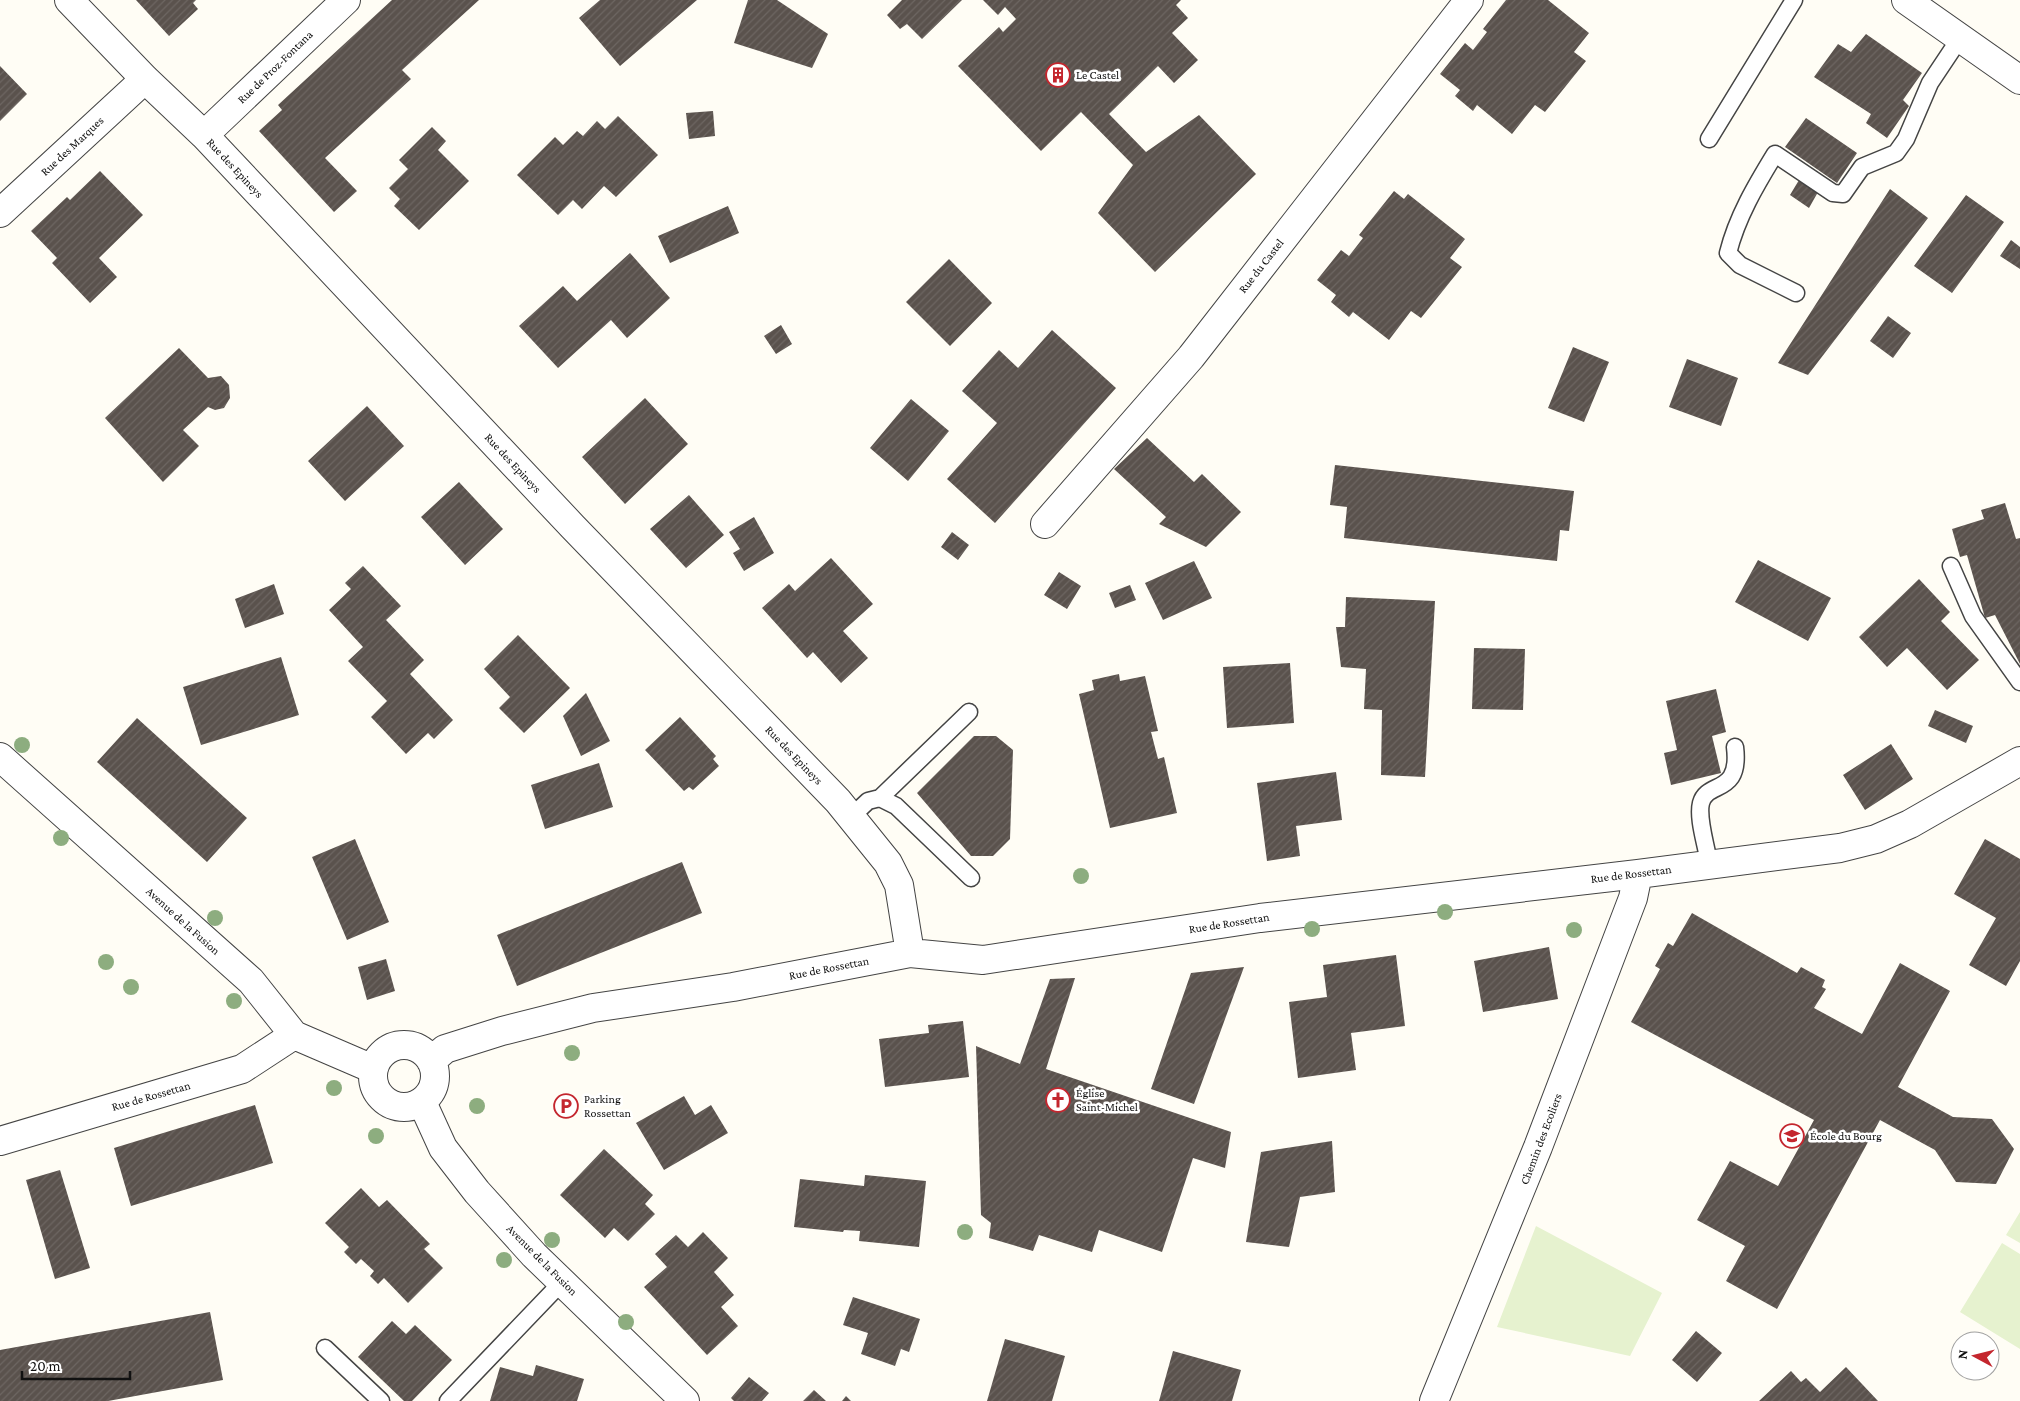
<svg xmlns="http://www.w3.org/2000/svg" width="2020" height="1401" font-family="'Crimson Pro',serif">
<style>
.pitch{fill:#e6f2cf}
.building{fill:url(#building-hatch)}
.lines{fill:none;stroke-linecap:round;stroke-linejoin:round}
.service-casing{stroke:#444;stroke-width:19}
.minor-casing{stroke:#444;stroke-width:30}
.tertiary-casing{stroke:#444;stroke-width:30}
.service{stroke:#fff;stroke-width:16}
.minor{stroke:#fff;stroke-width:28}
.tertiary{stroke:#fff;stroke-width:28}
.tree{fill:#8dad7f}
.labels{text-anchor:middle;stroke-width:5;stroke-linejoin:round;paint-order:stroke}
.street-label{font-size:12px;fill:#111;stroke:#fff}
.poi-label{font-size:12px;fill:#111;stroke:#fff;text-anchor:start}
</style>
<defs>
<pattern id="building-hatch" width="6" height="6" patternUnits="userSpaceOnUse" patternTransform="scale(1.25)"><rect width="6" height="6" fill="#5a524d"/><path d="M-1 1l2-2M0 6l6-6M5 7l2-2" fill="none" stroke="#6d6662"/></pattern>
</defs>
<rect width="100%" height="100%" fill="#fffdf5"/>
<path class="pitch" d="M2020,1212V1243L2006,1235Z
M1536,1226L1662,1293L1630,1356L1497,1327Z
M2002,1243L2020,1254V1349L1960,1312Z"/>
<path class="building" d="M136,0H196L193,3L198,9L169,36Z
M392,0H479L402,70L411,79L325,158L357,191L334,212L259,131L282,110L278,105Z
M600,0H697L620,66L579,18Z
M748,0H777L828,34L812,68L734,43Z
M902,0H962L922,39L907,24L900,29L887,15Z
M983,0H1181L1176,5L1188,18L1172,33L1198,60L1174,83L1158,66L1109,114L1146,152L1199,115L1256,174L1155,272L1098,213L1133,165L1081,112L1041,151L958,66L999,27L1003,32L1016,19L1005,7L998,15Z
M1506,0H1548L1589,33L1574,52L1586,61L1545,112L1535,105L1512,134L1477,105L1473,111L1455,96L1460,90L1440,74L1465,43L1473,50L1487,32L1483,29Z
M1866,34L1922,73L1903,100L1909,106L1887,138L1866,123L1871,114L1814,77L1838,44L1851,52Z
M0,66L27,94L0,121Z
M713,111L715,136L689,139L686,113Z
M618,116L658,155L616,197L604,186L582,209L573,200L558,215L517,175L555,137L563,145L577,131L583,136L597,121L605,129Z
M1806,118L1857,153L1837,183L1785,147Z
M432,127L446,141L438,150L469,181L419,230L394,206L400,199L389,188L408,169L399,160Z
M100,171L143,215L99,258L117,277L90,303L52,263L57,258L31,231L67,197L70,200Z
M1799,180L1818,192L1809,208L1790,195Z
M1890,189L1928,218L1808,375L1778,363Z
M1394,191L1404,199L1408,194L1465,239L1450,258L1462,267L1421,318L1411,311L1389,340L1353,312L1349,317L1331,302L1336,295L1317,280L1341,250L1349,256L1363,238L1359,235Z
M1966,195L2004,222L1952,293L1914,266Z
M728,206L739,233L670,263L658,236Z
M2011,240L2020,247V269L2000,256Z
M630,253L670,298L627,338L611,320L558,368L519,326L563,286L577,301Z
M949,259L992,303L950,346L906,302Z
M1888,316L1911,333L1893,358L1870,341Z
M781,325L792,344L776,354L764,336Z
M1052,330L1116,388L995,523L947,479L997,423L962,391L999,350L1018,368Z
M1573,347L1609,362L1584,422L1548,408Z
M179,348L208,378L221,376L229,385L230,398L224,408L215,410L208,407L183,430L199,446L163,482L105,418Z
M1687,359L1738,378L1721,426L1669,407Z
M645,398L688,444L625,504L582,457Z
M911,399L949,431L908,481L870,448Z
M367,406L404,446L345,501L308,461Z
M1147,438L1194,482L1202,474L1241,512L1206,547L1159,524L1166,517L1114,469Z
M1335,465L1574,491L1569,531L1560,530L1557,561L1344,538L1347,507L1330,505Z
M459,482L503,529L465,565L421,517Z
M689,495L724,535L686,568L650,529Z
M2005,503L2016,539L2020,538V664L1995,615L1985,618L1967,555L1960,557L1952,529L1984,519L1981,510Z
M754,517L774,553L744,571L733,553L740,549L729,532Z
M952,532L969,545L958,560L941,547Z
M831,558L873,604L843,631L868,658L841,683L813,652L807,658L762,608L789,584L795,591Z
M1758,560L1831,598L1808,641L1735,602Z
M1194,561L1212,598L1163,620L1145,583Z
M363,566L401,606L386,620L424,660L410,674L453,720L434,739L428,733L406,754L371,717L387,701L348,661L363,647L329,610L351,589L345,583Z
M1059,572L1081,586L1067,609L1044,595Z
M1919,579L1950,612L1941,621L1979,660L1947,690L1907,648L1887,667L1859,637Z
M274,584L284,614L245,628L235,599Z
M1130,585L1136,600L1115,608L1109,593Z
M1346,597L1435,601L1425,777L1381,775L1382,710L1364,709L1366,669L1341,667L1336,627H1345Z
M518,635L570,688L524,733L499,708L510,697L484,669Z
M1474,648L1525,649L1523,710L1472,709Z
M281,657L299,715L201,745L183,687Z
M1290,663L1294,723L1227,728L1223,667Z
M1119,674L1120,681L1145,676L1158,731L1151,732L1158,759L1164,757L1177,813L1110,828L1079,694L1094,690L1092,680Z
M1716,689L1726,732L1712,736L1721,773L1671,785L1664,753L1677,750L1666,701Z
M586,693L610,741L581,756L563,716Z
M1935,710L1973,726L1966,743L1928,726Z
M680,717L716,756L713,759L719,766L693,790L689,787L684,791L645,750Z
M137,718L247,818L207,862L97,762Z
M974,736H996L1013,750L1010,839L993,856H971L917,793Z
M1891,744L1913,779L1865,810L1843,775Z
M599,763L613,807L545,829L531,785Z
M1336,772L1342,820L1296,826L1300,856L1267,861L1257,783Z
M355,839L389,922L347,940L312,857Z
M1985,839L2020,859V961L2006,986L1969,965L1996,918L1954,894Z
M682,862L702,913L517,986L497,935Z
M1692,913L1797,973L1801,967L1825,980L1822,987L1826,989L1814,1008L1862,1034L1900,963L1950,991L1898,1087L1953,1117L1992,1119L2014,1149L1996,1184L1956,1182L1935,1150L1880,1120L1777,1309L1726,1281L1745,1246L1697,1220L1730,1161L1778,1186L1814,1120L1631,1022L1660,969L1655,966L1668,943L1673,946Z
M1549,947L1558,999L1483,1012L1474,961Z
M1396,955L1405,1026L1351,1033L1356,1070L1298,1078L1289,1002L1327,997L1323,965Z
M386,959L395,991L367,1000L358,967Z
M1244,967L1194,1104L1151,1089L1191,973Z
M1075,978L1046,1069L1231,1132L1225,1168L1193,1158L1162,1252L1099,1230L1092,1252L1039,1235L1033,1251L989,1238L991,1223L981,1215L976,1046L1020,1064L1050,979Z
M963,1021L969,1077L885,1087L879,1039L929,1033L928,1025Z
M684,1096L695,1115L711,1105L728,1133L664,1170L636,1123Z
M255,1105L273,1163L131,1206L114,1148Z
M1332,1141L1335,1192L1300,1197L1289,1247L1246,1242L1261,1152Z
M604,1149L653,1195L645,1204L655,1214L628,1241L614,1228L605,1238L560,1195Z
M60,1170L90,1268L55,1279L26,1180Z
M865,1175L926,1181L919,1247L859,1241L860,1231L844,1230L843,1232L794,1227L800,1179L864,1186Z
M361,1188L379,1207L387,1200L430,1244L424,1249L443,1268L408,1303L384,1278L378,1284L370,1276L374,1271L361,1259L356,1264L344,1252L349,1247L325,1223Z
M703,1232L728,1258L714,1272L734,1295L721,1307L738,1326L707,1355L644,1287L667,1267L655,1254L676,1235L688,1247Z
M853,1297L920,1319L909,1352L901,1349L895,1366L861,1354L868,1333L843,1325Z
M210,1312L223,1380L108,1401H0V1350Z
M392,1321L406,1334L415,1325L452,1360L412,1401H404L358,1357Z
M1696,1331L1722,1353L1697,1382L1672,1360Z
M1005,1339L1065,1356L1052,1401H987Z
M1173,1351L1241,1370L1232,1401H1159Z
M536,1365L584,1379L577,1401H490L500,1367L533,1376Z
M1846,1367L1878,1401H1759L1791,1371L1801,1382L1806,1378L1820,1392Z
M749,1377L769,1393L762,1401H734L731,1398Z
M814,1390L826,1401H803Z
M846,1396L851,1401H842Z"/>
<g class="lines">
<g class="service-casing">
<path id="service" d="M1709,139L1794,0
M1796,293L1740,265L1728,253C1737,217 1756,185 1775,154L1833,193L1843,194L1862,167L1896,153L1906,139L1930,83L1960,38
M1951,566L1973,616L2020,682
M880,798L969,712
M851,817L868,801L880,798L896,806L971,878
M1709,864C1707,847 1697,819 1701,803C1707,780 1741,796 1735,747
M325,1348L381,1401
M448,1401L562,1282"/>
</g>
<g class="minor-casing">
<path id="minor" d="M69,0L145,79L204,135L573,527L838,801L888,863L899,885L910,953
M204,135L346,0
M0,213L145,79
M1045,524L1191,357L1469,0
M0,757L251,981L294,1035L373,1069
M373 1076a31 31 0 1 1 62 0a31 31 0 1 1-62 0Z
M431,1061L445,1049L502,1031L593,1008L733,987L910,953L983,960L1260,918L1638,874L1840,848L1876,839L1910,824L2020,761
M422,1102L443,1148L477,1192L534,1255L685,1401
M0,1141L242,1069L294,1035
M1434,1401L1538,1147L1633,898L1638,874"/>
</g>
<g class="tertiary-casing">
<path id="tertiary" d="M1906,0L2020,80"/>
</g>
<use href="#service" class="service"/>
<use href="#minor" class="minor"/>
<use href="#tertiary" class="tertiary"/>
</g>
<g class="tree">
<circle cx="22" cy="745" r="8"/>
<circle cx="61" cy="838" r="8"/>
<circle cx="1081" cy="876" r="8"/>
<circle cx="1445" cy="912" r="8"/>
<circle cx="215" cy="918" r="8"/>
<circle cx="1312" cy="929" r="8"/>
<circle cx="1574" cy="930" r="8"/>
<circle cx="106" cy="962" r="8"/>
<circle cx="131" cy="987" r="8"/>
<circle cx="234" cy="1001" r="8"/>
<circle cx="572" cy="1053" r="8"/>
<circle cx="334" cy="1088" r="8"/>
<circle cx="477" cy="1106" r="8"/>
<circle cx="376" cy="1136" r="8"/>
<circle cx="965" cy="1232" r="8"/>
<circle cx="552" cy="1240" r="8"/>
<circle cx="504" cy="1260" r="8"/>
<circle cx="626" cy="1322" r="8"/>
</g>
<defs>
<g id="building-ring" transform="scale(1.25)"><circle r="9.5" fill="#fff" stroke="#c4262e" stroke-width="1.5"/><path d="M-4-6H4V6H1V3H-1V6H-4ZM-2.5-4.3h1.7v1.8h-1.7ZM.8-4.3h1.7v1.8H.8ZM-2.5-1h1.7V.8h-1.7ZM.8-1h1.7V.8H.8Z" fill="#c4262e"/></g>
<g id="church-ring" transform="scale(1.25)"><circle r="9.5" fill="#fff" stroke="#c4262e" stroke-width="1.5"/><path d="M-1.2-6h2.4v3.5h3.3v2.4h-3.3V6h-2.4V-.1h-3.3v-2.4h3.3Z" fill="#c4262e"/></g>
<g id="parking-ring" transform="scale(1.25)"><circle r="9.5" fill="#fff" stroke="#c4262e" stroke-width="1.5"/><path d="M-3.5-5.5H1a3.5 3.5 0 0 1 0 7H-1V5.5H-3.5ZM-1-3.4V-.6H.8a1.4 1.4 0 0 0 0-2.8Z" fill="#c4262e"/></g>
<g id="school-ring" transform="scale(1.25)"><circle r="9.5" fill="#fff" stroke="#c4262e" stroke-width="1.5"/><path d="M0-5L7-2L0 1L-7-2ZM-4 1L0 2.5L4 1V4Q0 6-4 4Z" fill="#c4262e"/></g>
</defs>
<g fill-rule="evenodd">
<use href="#building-ring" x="1058" y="75"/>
<use href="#church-ring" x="1058" y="1100"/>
<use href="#parking-ring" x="566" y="1106"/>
<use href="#school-ring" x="1792" y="1136"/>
</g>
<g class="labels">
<g class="street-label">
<text transform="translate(275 67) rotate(-44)" y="4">Rue de Proz-Fontana</text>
<text transform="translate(72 146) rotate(-43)" y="4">Rue des Marques</text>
<text transform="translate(235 168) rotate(47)" y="4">Rue des Epineys</text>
<text transform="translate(1261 266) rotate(-52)" y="4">Rue du Castel</text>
<text transform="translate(513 463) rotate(47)" y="4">Rue des Epineys</text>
<text transform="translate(794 755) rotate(46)" y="4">Rue des Epineys</text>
<text transform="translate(1631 874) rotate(-7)" y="4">Rue de Rossettan</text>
<text transform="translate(183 921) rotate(42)" y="4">Avenue de la Fusion</text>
<text transform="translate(1229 923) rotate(-9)" y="4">Rue de Rossettan</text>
<text transform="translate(829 968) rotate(-11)" y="4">Rue de Rossettan</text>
<text transform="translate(151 1096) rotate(-16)" y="4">Rue de Rossettan</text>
<text transform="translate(1541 1139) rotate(-69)" y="4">Chemin des Ecoliers</text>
<text transform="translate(542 1260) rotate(45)" y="4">Avenue de la Fusion</text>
</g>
<g class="poi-label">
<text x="1076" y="79">Le Castel</text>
<text x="1076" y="1097">Église<tspan x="1076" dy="14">Saint-Michel</tspan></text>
<text x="584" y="1103">Parking<tspan x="584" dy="14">Rossettan</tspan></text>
<text x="1810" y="1140">École du Bourg</text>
</g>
</g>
<g transform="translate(1975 1356) rotate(277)"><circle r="24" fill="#ffffff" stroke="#a0a0a0"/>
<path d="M0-4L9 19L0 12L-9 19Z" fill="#c4262e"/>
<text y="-8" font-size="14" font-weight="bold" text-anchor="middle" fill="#111111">N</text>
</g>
<path d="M22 1371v8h108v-8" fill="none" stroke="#111111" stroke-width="2.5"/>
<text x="30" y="1371" font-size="15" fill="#111111" stroke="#ffffff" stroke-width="4" paint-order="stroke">20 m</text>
</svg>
